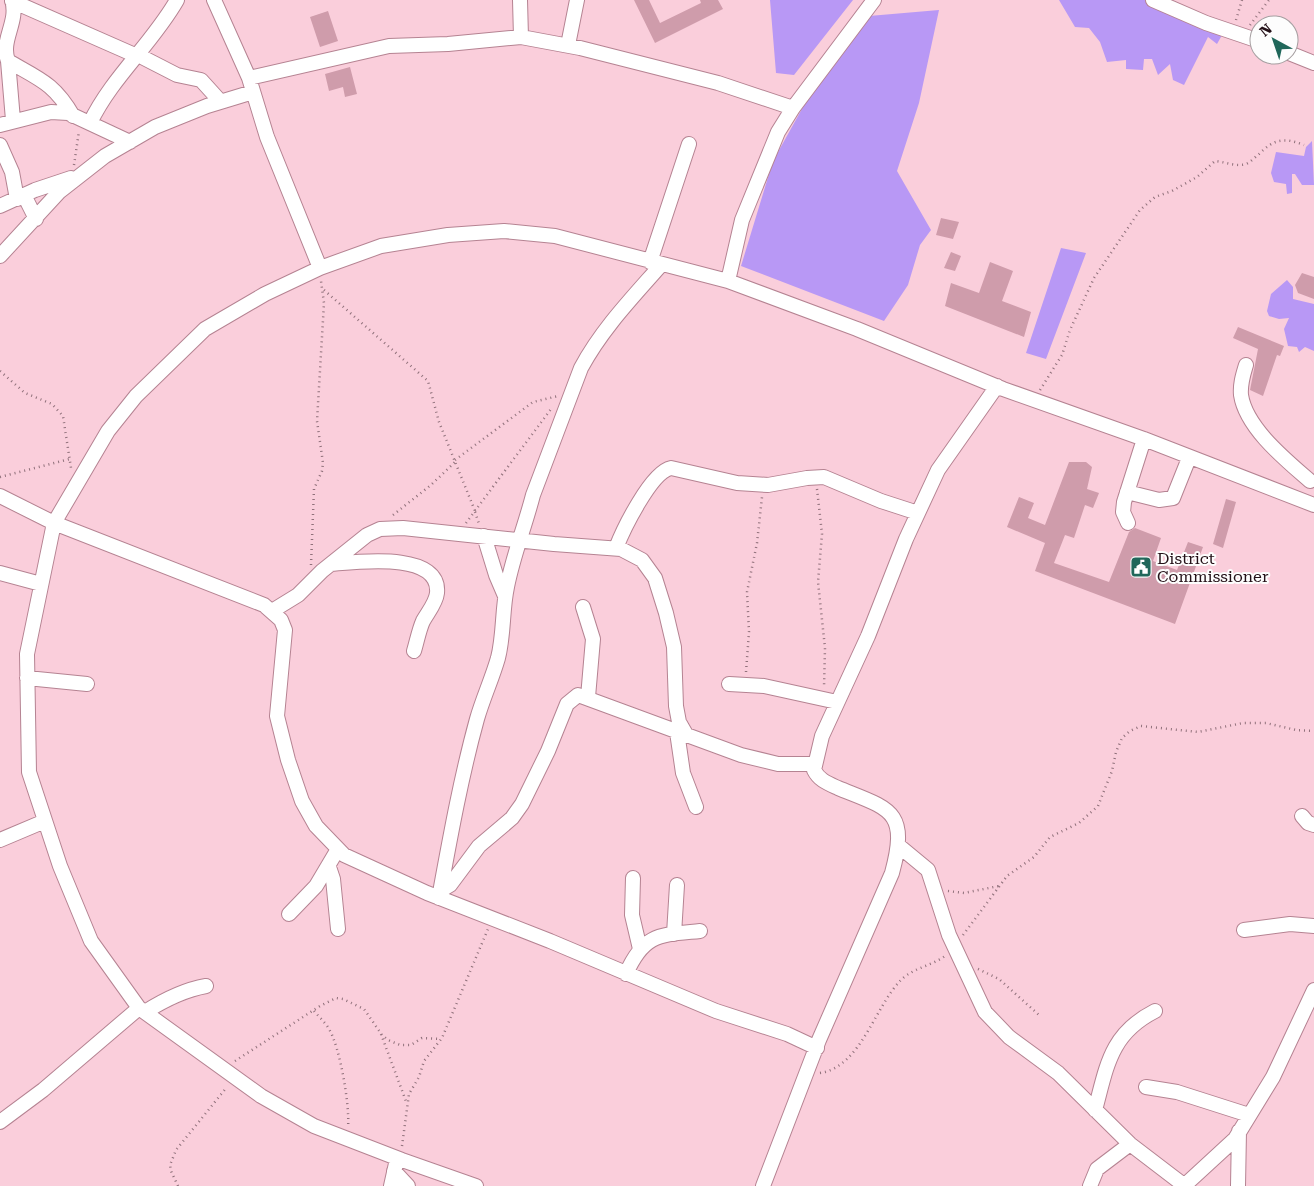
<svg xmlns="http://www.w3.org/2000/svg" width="1314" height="1186" font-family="'Roboto Serif',serif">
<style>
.forest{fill:#b898f5}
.building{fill:#cf9cab}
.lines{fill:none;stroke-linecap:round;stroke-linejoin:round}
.minor-casing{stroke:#b58392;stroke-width:16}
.path{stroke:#90717b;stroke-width:2.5;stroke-dasharray:1 4;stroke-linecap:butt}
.minor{stroke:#fff;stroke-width:14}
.labels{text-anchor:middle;stroke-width:4;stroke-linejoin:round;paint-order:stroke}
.poi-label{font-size:16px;fill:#241118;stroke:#fdfdfd;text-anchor:start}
</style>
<rect width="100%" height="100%" fill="#facedb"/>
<path class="forest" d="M770,0H853L794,75L776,73Z
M1059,0H1163L1226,28L1217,44L1208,37L1184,85L1173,80L1170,64L1158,75L1152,59H1144L1143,70L1126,69V60L1107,62L1100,42L1089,28L1075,27Z
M939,10L919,103L897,171L931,230L920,245L908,285L884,321L741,266L773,161L818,80L869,16Z
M1312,141L1314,185H1302L1295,174H1292V193L1287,194L1286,184L1274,182L1271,173L1276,152L1304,156L1306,147Z
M1061,248L1086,253L1046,359L1026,353Z
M1287,280L1293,287V299L1314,304V351L1305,347L1299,352L1297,347L1288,346L1284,329L1289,318L1279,319L1269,316L1267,311L1271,294Z"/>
<path class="building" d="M634,0H649L660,23L701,3L700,0H718L723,9L655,43Z
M328,11L338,41L320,47L310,17Z
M350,67L357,94L345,97L343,87L329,91L325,74Z
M941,218L959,222L953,239L936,235Z
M951,252L961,256L955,271L944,268Z
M990,262L1013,271L1002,301L1031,312L1024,337L945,306L951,283L979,293Z
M1302,273L1314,277V299L1298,293L1295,285Z
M1238,327L1284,346L1280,356L1277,355L1263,396L1250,390L1258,349L1233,338Z
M1069,462H1086L1092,467L1087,489L1099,493L1093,508L1085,505L1074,538L1065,535L1054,563L1109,582L1129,532L1135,528L1161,538L1153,561L1177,570L1188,542L1203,547L1175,624L1035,571L1045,543L1007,527L1019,497L1034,503L1028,518L1045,525Z
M1226,499L1236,502L1223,548L1213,544Z"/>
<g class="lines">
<g class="minor-casing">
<path id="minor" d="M12,0C19,22 0,40 8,61C39,79 54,83 73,116
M214,0L249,78L267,137L320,268
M520,0L521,37
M1153,0L1206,23L1259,41
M12,1L137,56
M568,45L577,0
M1289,53L1314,63
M138,55L177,75L201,80L220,101
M8,61L13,120
M249,78L389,46L448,44L521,37L580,48L718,83L793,108
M90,123C112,77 152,44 177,0
M0,125L51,112L68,113L130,142
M0,145L12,172L17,199
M24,195L36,219
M0,206L35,190L71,178
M0,256L59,192L105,156L155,127L207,106L253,92
M650,262L689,144
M728,281L742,220L778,132L793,108L874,0
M1246,365C1243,375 1240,384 1241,395C1246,428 1286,460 1310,481
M1127,492L1159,500L1173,498L1189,458
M0,496L54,523L264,605L281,620L285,630L277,716L288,760L302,801L316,826L344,855L427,893L550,941L716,1011L787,1034L817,1048
M1128,523L1123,512L1124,502L1144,439
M484,536L496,575L505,596
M616,548C623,530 651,472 671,468L737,483L768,485L807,478L824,477L881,501L918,513
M331,564C357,562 441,551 437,593C436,603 428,612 423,621C419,630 417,641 414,651
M0,573L41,584
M583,607L593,639L588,697
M272,611L298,595L322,571L367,535L380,529L403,528L554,544L621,549L642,560L655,578L666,613L674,647L676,706L679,722L687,736
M27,678L87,684
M729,684L764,686L837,702
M677,732L683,773L696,807
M1302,816L1308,823L1314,825
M0,840L45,821
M899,846L928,870L949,935L985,1012L1009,1037L1058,1073L1130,1144L1185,1186
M329,867L333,879L338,929
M633,878L632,915L640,949
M440,891L450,885L479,846L512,818L522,804L548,751L567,704L578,695L741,755L778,764H815
M439,898C450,838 461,777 477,719C483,698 492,679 498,658C504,635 502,610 507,587C513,556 525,526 533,495L581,368C602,329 632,298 661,265
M289,914L316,886L338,849
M1244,930L1290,924L1314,926
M674,934L677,885
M626,974C644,933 660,935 700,931
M145,1012C164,1000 183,990 206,986
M1146,1087L1177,1092L1249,1115
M1095,1110C1107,1066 1110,1034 1155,1011
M0,1122L43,1090L139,1008
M394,1171L408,1186
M391,1186L397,1159
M476,1186L402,1160L314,1126L261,1096L139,1008L91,941L60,866L29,772L27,654L54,523L108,431L136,396L205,329L265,294L320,268L381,246L448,235L504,231L555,236L728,281L857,329L1003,389L1144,439L1314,505
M763,1186L819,1040L892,873C909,810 890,809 838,788C827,783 819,780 814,770L822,736L868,636L906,539L938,470L997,386
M1090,1186L1097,1169L1130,1144
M1184,1186L1235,1139L1273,1077L1314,990
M1238,1186L1239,1131"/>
</g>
<path class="path" d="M1236,20L1242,0
M1250,25L1269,0
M74,165L79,131
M324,290L428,381L439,422L475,511
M0,371L25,393L52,404L63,416L71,468
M1040,390L1062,355L1070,330L1094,278L1140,210L1155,197L1172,191L1197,177L1215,161C1226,162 1236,167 1246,164C1251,162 1255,157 1259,154C1274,139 1284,137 1304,145
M455,460L533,402L558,396
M0,477L70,459
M817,489L822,534L818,582L825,648L824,687
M475,512L479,524
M393,515L431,485L455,462
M466,523C494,485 523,447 551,409
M311,565L314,489L322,471L323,463L317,421L324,303L321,281
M746,672L749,632L747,592L757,543L762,497
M948,891L964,893L999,886
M963,935L1007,876L1034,857L1050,837L1079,823L1098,806L1112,771L1116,752L1122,738L1130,731L1141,726L1198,732L1243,723H1266L1296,730L1314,731
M978,969L999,979L1039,1015
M314,1011C319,1017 325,1022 329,1029C340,1047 350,1106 348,1127
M381,1034L407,1104
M235,1061L320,1006L336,998L343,999L364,1009L382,1035L388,1040L400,1045H411L422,1038L441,1039
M820,1073C861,1067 875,1006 901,980C913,968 931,966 945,956
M402,1146L409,1094L419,1077L424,1061L442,1038L488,929
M178,1186L171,1171L170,1165L176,1150L227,1087"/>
<use href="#minor" class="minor"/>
</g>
<defs>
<g id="civic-square" transform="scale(1.125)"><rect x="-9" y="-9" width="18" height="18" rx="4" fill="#20675a" stroke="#fdfdfd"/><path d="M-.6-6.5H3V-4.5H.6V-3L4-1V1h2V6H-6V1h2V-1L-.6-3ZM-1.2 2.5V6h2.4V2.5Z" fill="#fff"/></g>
</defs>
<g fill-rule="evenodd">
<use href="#civic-square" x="1141" y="567"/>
</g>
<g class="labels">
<g class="poi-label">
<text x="1157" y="564">District<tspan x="1157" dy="18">Commissioner</tspan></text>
</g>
</g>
<g transform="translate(1274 40) rotate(320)"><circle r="24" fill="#fdfdfd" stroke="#a69fa1"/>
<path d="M0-4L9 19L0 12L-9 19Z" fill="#20675a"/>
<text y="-8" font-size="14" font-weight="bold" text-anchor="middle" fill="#241118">N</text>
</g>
</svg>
